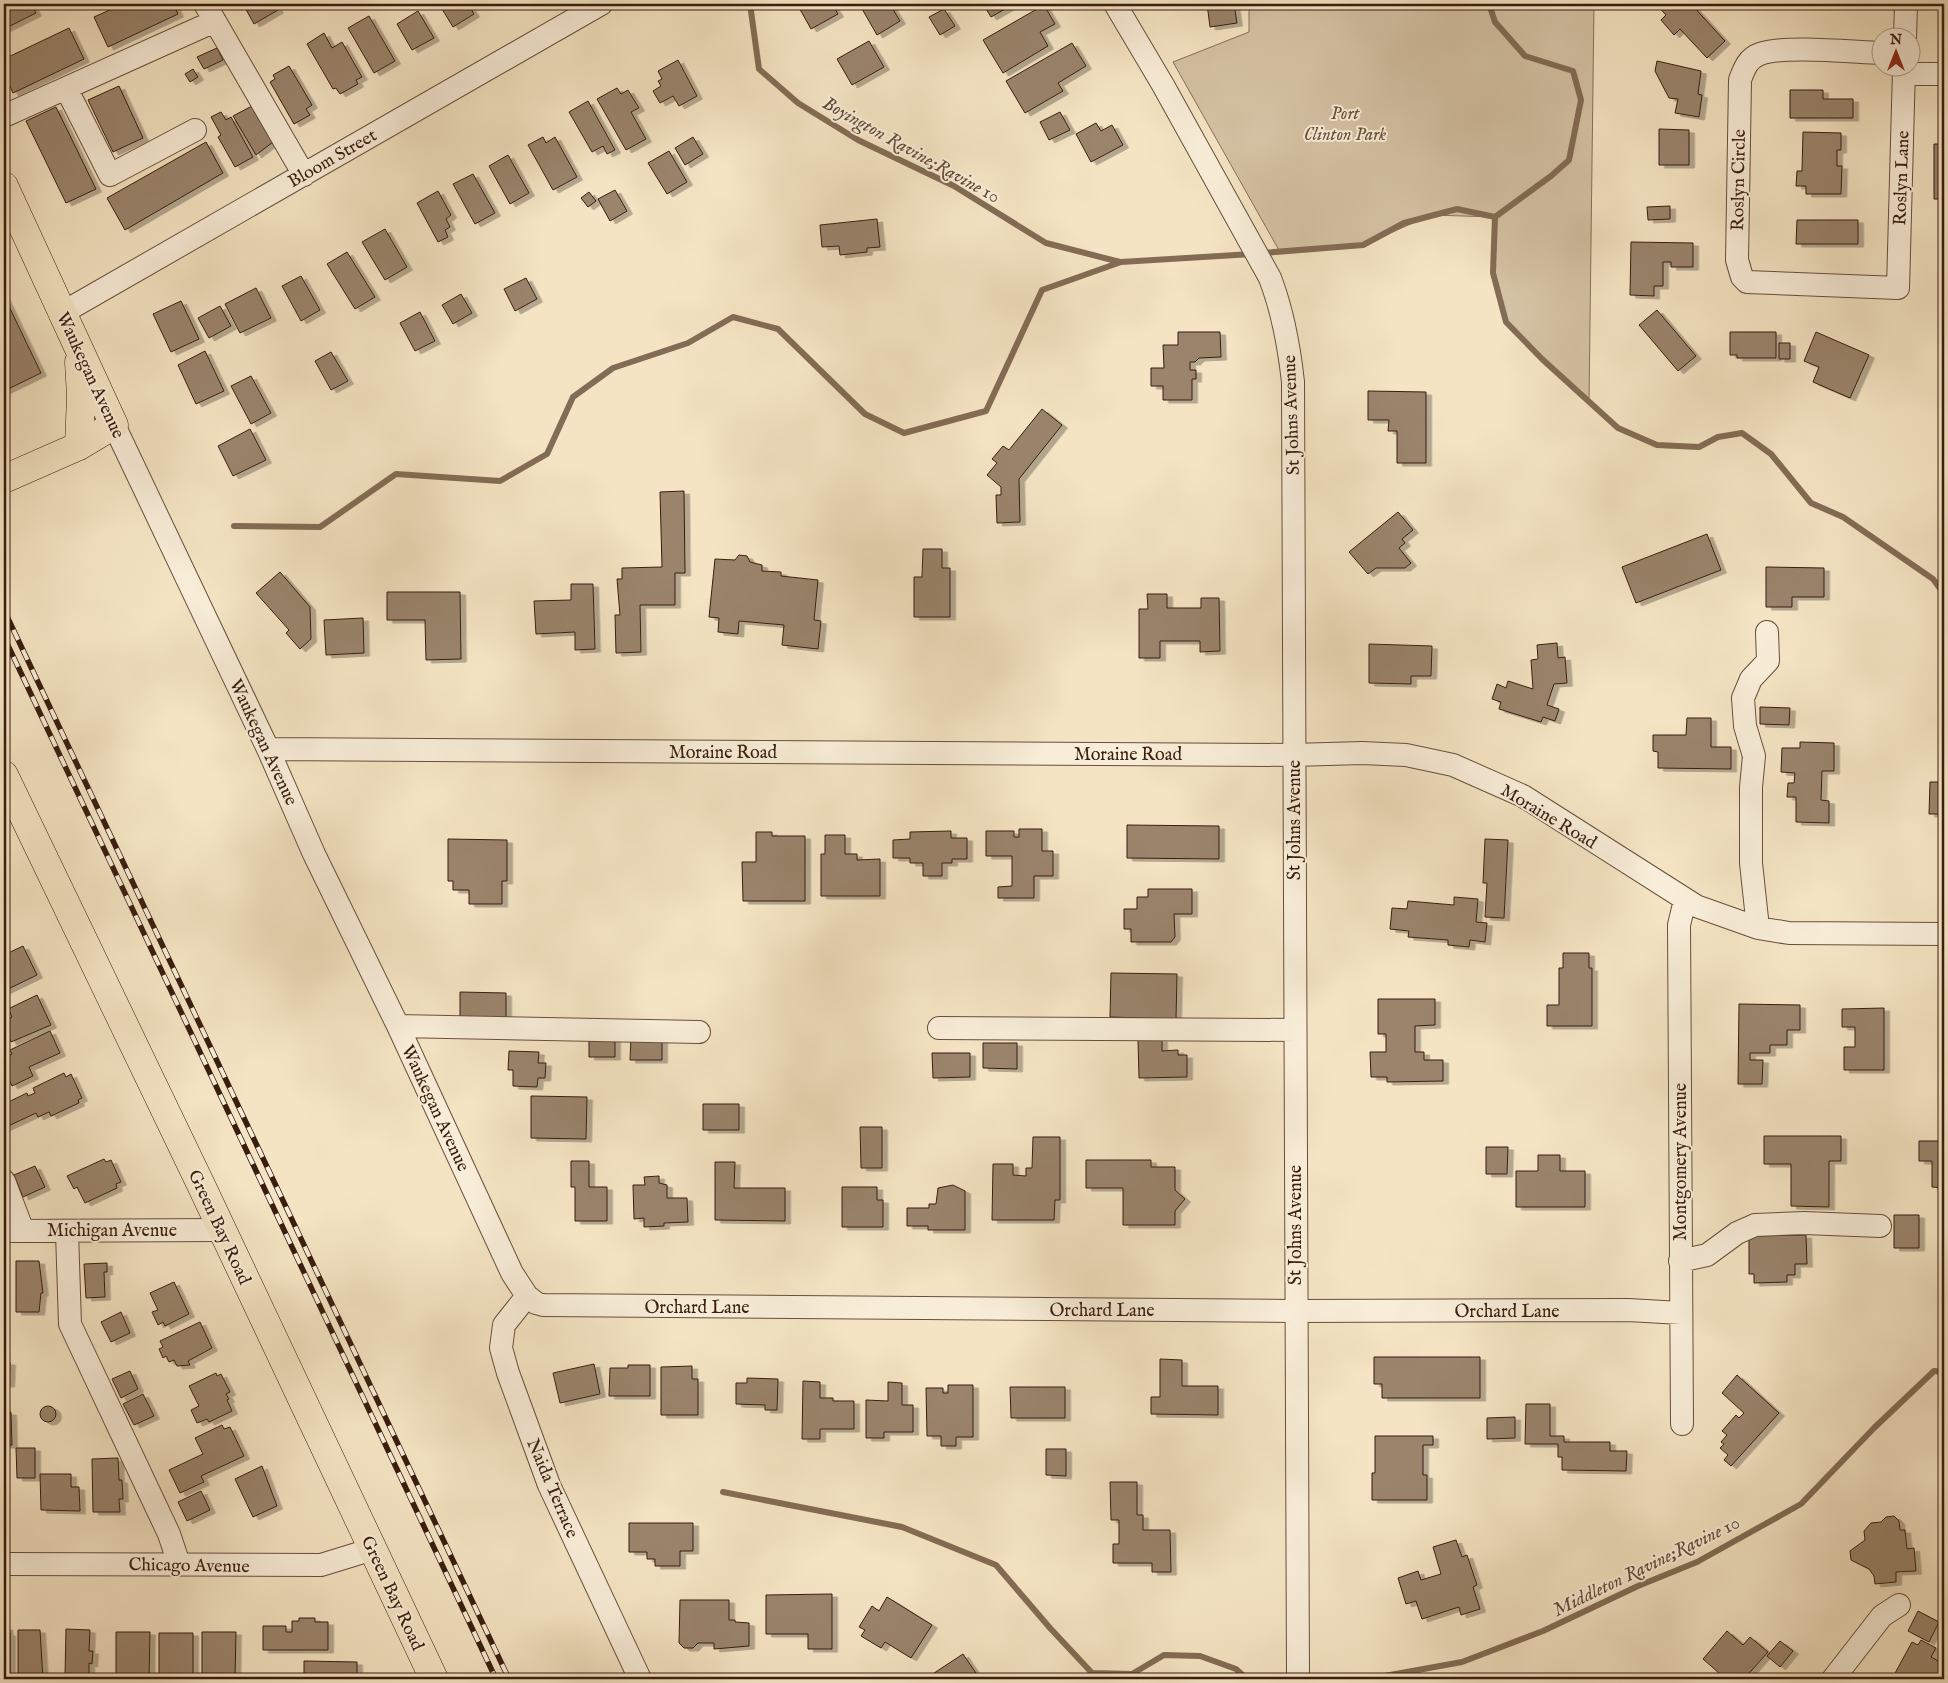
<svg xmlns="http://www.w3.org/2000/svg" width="1948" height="1683" font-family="'IM FELL English',serif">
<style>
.green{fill:#d4c2a4;stroke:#867059}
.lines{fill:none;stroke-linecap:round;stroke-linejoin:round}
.stream{stroke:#836c55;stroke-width:6}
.building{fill:#9a846c;stroke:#391d0e;filter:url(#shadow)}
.minor-casing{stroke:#684f3b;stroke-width:24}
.major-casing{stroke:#391d0e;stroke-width:29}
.minor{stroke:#f8edd8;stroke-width:22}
.major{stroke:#f4e4c3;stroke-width:28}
.rail-casing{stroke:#391d0e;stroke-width:5.5}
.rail{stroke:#f8edd8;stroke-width:4;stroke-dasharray:11;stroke-linecap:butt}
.labels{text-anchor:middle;stroke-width:4;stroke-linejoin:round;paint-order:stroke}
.park-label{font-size:18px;font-style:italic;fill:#684f3b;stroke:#f8edd8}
.street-label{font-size:18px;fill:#391d0e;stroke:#f8edd8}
.water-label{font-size:19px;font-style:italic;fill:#644b38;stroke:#f8edd8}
</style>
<defs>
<filter id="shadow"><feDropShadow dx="5.5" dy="3" stdDeviation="0" flood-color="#0004"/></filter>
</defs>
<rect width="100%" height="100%" fill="#f4e4c3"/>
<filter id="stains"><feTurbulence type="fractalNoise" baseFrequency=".004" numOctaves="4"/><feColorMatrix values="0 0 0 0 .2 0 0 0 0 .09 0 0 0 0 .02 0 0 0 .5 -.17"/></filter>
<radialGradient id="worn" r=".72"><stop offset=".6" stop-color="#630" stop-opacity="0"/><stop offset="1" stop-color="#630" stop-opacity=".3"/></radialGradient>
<path class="green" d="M1249,4H1594L1589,402L1506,322L1493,273L1495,217L1431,215L1363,245L1280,252L1173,62L1249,32Z"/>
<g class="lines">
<path class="stream" d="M750,4L759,69L798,103L858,140L954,186L1046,243L1120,262
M1489,4L1495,22L1525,56L1573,71L1581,100L1569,160L1551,176L1495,217
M1262,253L1363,245L1404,223L1457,209L1495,217L1493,273L1506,322L1542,359L1618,428L1657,445L1699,447L1718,437L1742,433L1771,454L1811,503L1843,517L1933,579L1944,594
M234,526L320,527L396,474L500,481L547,454L573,397L613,368L688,343L733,317L778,329L865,414L904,433L986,411L1042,290L1121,262L1252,254
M723,1492L902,1527L996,1565L1050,1628L1092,1673L1132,1674L1164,1655L1200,1656L1236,1669L1247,1679
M1368,1679L1462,1662L1543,1631L1638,1586L1697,1562L1801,1504L1874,1428L1934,1371L1944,1372"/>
</g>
<path class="building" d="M4,4H31L36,13L4,29Z
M123,4H173L178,14L108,47L94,17Z
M243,4H274L278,10L254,24Z
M439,4H468L474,14L453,27Z
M797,4H832L838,14L811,29Z
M867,4H890L900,21L877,35L861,7Z
M983,4H1014L991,17Z
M1207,4H1234L1237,23L1210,27Z
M1659,4H1691L1725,41L1707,58L1680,29L1674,35L1661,20L1666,15L1657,5Z
M1044,5L1055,24L1040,32L1048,46L1003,73L983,40Z
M944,9L955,26L940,35L929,17Z
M418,11L434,38L412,50L397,24Z
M369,16L395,61L374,73L348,28Z
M69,28L84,59L13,93L4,74V59Z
M324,33L332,48L342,42L362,77L356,80L358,84L340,94L336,88L333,89L307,44Z
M869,41L884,67L852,85L837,59Z
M1072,43L1086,66L1058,83L1063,91L1025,113L1006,81Z
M217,48L223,60L204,69L197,57Z
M678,60L697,96L679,106L673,96L660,103L653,91L661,86L658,81L662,79L658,71Z
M1657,61L1701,71L1698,94L1702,95L1699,117L1675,113L1678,99L1669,98L1655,71Z
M289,66L312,105L306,109L310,115L294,124L270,82L275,79L273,75Z
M193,69L198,77L190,82L185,74Z
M119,86L143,138L113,152L88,100Z
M617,88L621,94L628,90L639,108L631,112L646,139L626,150L597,99Z
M1790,90H1823V99H1853V118H1790Z
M588,101L615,150L607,154L603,146L592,152L569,112Z
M252,106L273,142L256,155L233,116Z
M56,107L96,189L66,203L26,121Z
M221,112L226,120L231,117L253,157L235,167L218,137L221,135L211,117Z
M1060,112L1070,130L1049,140L1040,122Z
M1096,123L1101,131L1112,125L1123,145L1091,162L1076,134Z
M1659,129L1689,130V165H1659Z
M1803,132L1841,133V150H1837V166H1842L1841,194H1806V186H1796L1797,171H1802Z
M543,137L546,143L555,137L577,177L553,190L528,145Z
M693,137L703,154L685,165L675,148Z
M206,142L223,173L125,230L107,198Z
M1934,144H1944V199H1934Z
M669,151L687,182L667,194L648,163Z
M508,155L529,193L510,204L489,166Z
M473,174L495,213L475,224L453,184Z
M615,190L627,211L610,221L598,199Z
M438,191L451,215L446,219L450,227L445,230L448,237L438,242L417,203Z
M589,192L596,201L588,207L581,198Z
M1670,206V219L1648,220L1647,207Z
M877,219L880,247L867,248V252L840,255L839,246L822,247L820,225Z
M1797,220H1858V244H1796Z
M385,229L407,267L385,280L362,242Z
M1631,242L1693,243V267H1671V262H1663V286H1654V296L1630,295Z
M347,252L375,297L355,309L327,264Z
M301,276L320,310L301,321L282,286Z
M526,278L537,299L515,311L504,289Z
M256,288L271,318L240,333L225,304Z
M461,294L472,313L453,324L442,305Z
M4,296L41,373L4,391Z
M181,301L199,339L171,352L153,314Z
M220,306L231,326L209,338L198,318Z
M1657,310L1696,356L1678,371L1639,325Z
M420,312L435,341L415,351L400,323Z
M1178,332H1220L1221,357L1199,358L1195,362H1190V370H1196V379H1192V400H1163V386H1151V368H1164L1163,345H1178Z
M1730,332H1776V358H1737V355H1730Z
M1816,332L1869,355L1850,398L1813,382L1819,367L1804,361Z
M1779,343H1790V359H1779Z
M205,351L224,391L196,404L178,365Z
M331,352L348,381L331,390L315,361Z
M251,376L271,413L251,424L231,386Z
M1368,391L1426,392V463H1397V431H1388L1389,420H1368Z
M1042,409L1062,425L1019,479L1020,522L997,523L996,495H1001V487L987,475L997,463L992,459L1003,446L1009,450Z
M250,429L266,460L233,476L218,446Z
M684,491L685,573H675V605H640L641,652L616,653L615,615H620L617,579H622V568L662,567L660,492Z
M1398,512L1413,530L1402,539L1405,543L1399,548L1411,563L1405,568H1376L1368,574L1349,552Z
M1707,534L1721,570L1636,603L1622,567Z
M923,549H942V568H950V617H914V577H922Z
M739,555L747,556L750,562L762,565V571L781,572V576L818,580L814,620L821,621L818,649L782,645L784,625L739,621L738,634L718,632L719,618L709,617L715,559L735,560Z
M1766,567L1824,568V597H1792V607H1766Z
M280,572L310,607L311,639L300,649L286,633L289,630L256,593Z
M571,584H593L595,649L575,650V632L536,634L534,601L571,600Z
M387,592H460L461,659L426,660L425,620H387Z
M1147,594H1167V608H1201V598H1219L1220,651L1200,652V641H1160V658H1139V609H1148Z
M363,618L364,653L326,655L324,620Z
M1557,643L1558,658L1565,657L1567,683L1554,684L1547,705L1559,709L1555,721L1543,717L1541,722L1499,709L1501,702L1492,699L1497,684L1506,688L1508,681L1533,689L1531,660L1538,659L1537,645Z
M1369,644L1432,646L1431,676H1411V684L1369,683Z
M1760,707L1790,708L1789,725L1760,724Z
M1687,718H1711V747H1731V769L1658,768V752L1653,751V735H1686Z
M1800,742L1834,743V771H1822L1821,800L1829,801V823L1796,822V797H1787L1788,783H1794L1795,773L1781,772L1782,748H1800Z
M1930,782H1944V814H1929Z
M1127,825L1219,826V859L1127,858Z
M1019,829H1042V851H1053V876H1034V898H998V887L1012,886V856H986V831H1014V837H1019Z
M951,831V838H967V859H952V863H942V876H923V863H910V858H893V840L910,839V832Z
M756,832H772V836H805V901H743L742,862H756Z
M825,835H845V854H857V860L880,859V896H821V854H825Z
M448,839L507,840V881H502V904H469V890H453V881H448Z
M1485,839L1508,840L1504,918L1485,917L1487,883H1483Z
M1148,889H1192V914H1174L1175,937L1171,942H1131V929H1124V909H1137V897H1148Z
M1454,897L1478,899L1476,922L1487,923L1485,942L1470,940L1469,947L1448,945V940L1408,937L1409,931L1390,929L1392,908L1407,909L1408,901L1454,905Z
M23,946L37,975L4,991V955Z
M1563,953H1589V968H1592V1026H1547V1005H1559V968H1563Z
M1111,973L1177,974L1176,1019L1110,1017Z
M460,992L506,993V1020H460Z
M37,995L51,1025L11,1042L4,1027V1021L12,1017L8,1009Z
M1378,999H1435V1025L1415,1026V1052H1424V1060H1443V1081L1387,1082V1077H1371L1370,1052H1386V1034H1378Z
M1739,1004L1800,1005V1030H1787V1045H1770V1053H1750V1060H1763L1762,1084H1738Z
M1884,1008V1070H1844V1047H1855V1027H1842V1009Z
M50,1031L60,1053L29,1067L33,1076L12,1086L4,1069V1058L12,1054L10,1050Z
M589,1037H615V1057H589Z
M631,1037H662V1060H630Z
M1162,1039V1051L1178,1050V1055H1187V1077L1139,1078L1138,1040Z
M983,1043H1017V1069L983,1068Z
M509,1051L539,1052L538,1063H546L545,1078H538L537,1087L513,1086V1070H508Z
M932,1053H970V1077L933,1078Z
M64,1073L66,1077L71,1074L82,1098L78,1100L79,1103L51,1116L49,1112L38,1117L36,1113L4,1128V1104L27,1093L28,1096L35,1093L33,1088Z
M531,1096L587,1097L586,1139L531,1138Z
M703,1104H739V1130H703Z
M860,1127H882V1168H861Z
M1764,1136H1841V1161H1829V1207L1791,1206V1164H1764Z
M1033,1137H1060V1200H1055L1054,1220H992L993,1164H1013V1175L1026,1176V1168H1032Z
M1919,1141H1944V1188L1932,1187V1161H1919Z
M1486,1147H1508L1507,1174H1486Z
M1538,1155H1560V1171H1585V1207H1516V1171H1538Z
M104,1159L106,1162L111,1160L121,1182L116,1184L117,1188L85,1203L77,1187L74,1189L67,1176Z
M1086,1160H1151V1167H1175V1190L1185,1199L1175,1211V1225H1123V1188H1086Z
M571,1161H589V1187H607V1221H575V1187H571Z
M715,1162H735L734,1188H785V1221L715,1220Z
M35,1166L45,1187L23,1197L14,1175Z
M659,1176V1183L667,1185V1198H687L688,1222L664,1223V1226L644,1227V1218L634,1219L633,1185H645L644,1177Z
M953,1185L965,1191V1230H928V1226H907V1208H929V1204H936L938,1188Z
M842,1187H877V1200H883V1227H842Z
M1894,1215H1919V1248H1894Z
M1806,1235L1807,1264H1795V1275H1787V1282L1754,1283V1274H1749V1236Z
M16,1261H39L43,1293H41L39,1312H16Z
M107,1263V1272H104L105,1297L86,1298L84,1264Z
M174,1282L189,1314L165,1326L163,1322L158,1325L152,1312L158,1310L150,1293Z
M121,1312L130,1333L111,1342L101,1322Z
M200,1322L212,1348L188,1361L190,1365L177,1366L174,1360L169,1362L166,1356L163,1358L159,1349L163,1347L160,1341Z
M1374,1357H1480V1398H1382V1384H1374Z
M1160,1359L1182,1360V1386H1218V1415L1151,1414V1397H1160Z
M4,1362H10L9,1384H4Z
M594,1364L600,1394L560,1403L553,1373Z
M628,1365H650V1396H609L610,1368H628Z
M692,1366V1379H698V1415H661V1367Z
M130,1371L138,1389L121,1398L112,1379Z
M216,1373L217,1376L221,1374L230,1392L226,1394L229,1399L227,1400L232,1411L209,1422L207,1419L197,1423L191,1410L199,1406L189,1386Z
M1737,1375L1779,1413L1731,1466L1724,1460L1728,1455L1720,1448L1724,1444L1721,1442L1727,1435L1722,1431L1736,1415L1739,1418L1744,1413L1722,1393Z
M747,1378L778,1379L777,1410H765V1405L736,1404V1383H747Z
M803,1381L820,1382V1398H833V1401H854V1429H820V1439H802Z
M888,1382L902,1383V1405H913V1432H884V1438H866V1400L888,1401Z
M948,1385H973V1437H956V1446H941V1436H927L926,1388H943V1393H948Z
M1010,1387H1065V1418H1011Z
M143,1394L154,1416L134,1425L123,1404Z
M1526,1404H1550V1436H1564V1442H1610V1451H1627L1626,1471L1562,1470V1457H1558V1444H1525Z
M40 1414a8 8 0 1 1 16 0a8 8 0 1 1-16 0Z
M4,1412H11L12,1445H4Z
M1515,1417V1438L1487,1439V1418Z
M222,1425L224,1429L230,1427L244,1456L201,1476L204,1482L180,1493L169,1470L203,1454L195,1438Z
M1375,1436H1433V1445H1423V1475H1427V1500H1372V1473H1375Z
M16,1448H35V1478H17Z
M1046,1449H1066V1476L1046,1475Z
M118,1458L119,1480H122L123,1499H119L120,1512H93L92,1459Z
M262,1466L277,1506L253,1517L235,1479Z
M40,1474H71V1487H79L80,1511L41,1510Z
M1110,1482H1137V1515H1143V1530H1170L1171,1572H1152V1563H1113V1544H1119V1520H1111Z
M201,1491L210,1510L187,1521L178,1502Z
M1894,1516L1899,1521L1900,1530H1905L1907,1549L1914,1548L1916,1571L1896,1572V1582L1875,1584L1874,1576L1869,1569L1851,1560L1850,1551L1865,1540L1864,1531L1871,1523L1881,1522L1886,1517Z
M629,1523H693V1551H680V1566H655V1559H647V1552H629Z
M1456,1540L1462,1557L1467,1555L1477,1585L1473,1587L1480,1609L1461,1615L1459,1607L1422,1619L1416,1601L1406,1604L1398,1578L1418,1571L1421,1580L1441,1574L1433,1547Z
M832,1594V1649H808V1634H766V1595Z
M887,1597L932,1625L911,1658L885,1642L881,1648L861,1636L865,1630L859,1627L872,1606L879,1611Z
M680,1600H729V1620H735V1622L749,1623V1646L714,1649V1643H698L693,1648H684L679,1643Z
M1918,1611L1939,1622L1929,1642L1908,1631Z
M299,1618H315V1622H328V1650H263V1626H286V1632H292V1621H299Z
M4,1627H7L8,1633H10V1678H4Z
M66,1629L90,1630L89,1651H93L92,1664L89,1663V1677H86V1679H72V1677L65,1676Z
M18,1630H40L43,1679H18Z
M1727,1631L1743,1645L1750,1637L1768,1652L1744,1679H1713L1719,1673L1703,1659Z
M116,1632H150L149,1679H126V1675H116Z
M202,1632H236L235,1679H213V1676H202Z
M159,1633H193V1676H182V1679H159Z
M1921,1640L1936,1648L1931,1657L1944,1664V1679H1902L1894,1675L1912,1642L1918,1645Z
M1780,1641L1793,1651L1780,1667L1767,1656Z
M963,1654L980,1679H925Z
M304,1661L357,1662V1679H304Z"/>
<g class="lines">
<g class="minor-casing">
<path id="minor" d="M205,4L304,175
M1115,4L1163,85L1270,278C1283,312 1289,345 1293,382L1298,1679
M1905,38L1906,4
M1880,53C1852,52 1784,45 1760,54C1748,58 1744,69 1740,80L1737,260L1742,277L1747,282L1898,288L1904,68
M1904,74H1944
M66,88L110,175L195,130
M4,116L215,21
M62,313L601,4
M114,425L268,749L314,854L398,1026L512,1273L527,1296L536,1303L543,1305L1295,1311L1628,1310L1681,1313
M268,749L1293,755L1362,753L1406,755L1453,765L1523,796L1696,906L1758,928L1789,933L1944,934
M1758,928L1751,863V787L1754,756L1745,726L1743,698L1751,679L1768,661L1767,632
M398,1026L699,1032
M939,1028L1294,1030
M4,1181L23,1231
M4,1231L221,1230
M67,1232L70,1324L169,1534L179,1564
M1680,1261L1707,1255L1737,1233L1755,1225L1804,1223L1880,1226
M527,1296L504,1325L501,1348L508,1373L549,1485L640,1679
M1682,1424L1679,925L1685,900
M4,1564L321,1565L373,1549
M1833,1679L1882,1616L1899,1605"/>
</g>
<g class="major-casing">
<path id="major" d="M4,186L114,425L79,446L4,479
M79,362L81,396L79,446
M4,775L202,1187L434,1679"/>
</g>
<use href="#minor" class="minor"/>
<use href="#major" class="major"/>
<g class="rail-casing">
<path id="rail" d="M4,610L509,1679
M4,637L496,1679"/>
</g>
<use href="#rail" class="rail"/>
</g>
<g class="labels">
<g class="park-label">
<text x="1345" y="119">Port<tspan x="1345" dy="21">Clinton Park</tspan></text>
</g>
<g class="street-label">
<text transform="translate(332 158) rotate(-30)" y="6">Bloom Street</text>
<text transform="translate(1901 178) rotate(-88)" y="6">Roslyn Lane</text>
<text transform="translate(1738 180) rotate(-89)" y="6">Roslyn Circle</text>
<text transform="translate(91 375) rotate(65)" y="6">Waukegan Avenue</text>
<text transform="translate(1291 415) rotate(-92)" y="6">St Johns Avenue</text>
<text transform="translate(264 742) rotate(65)" y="6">Waukegan Avenue</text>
<text x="723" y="758">Moraine Road</text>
<text x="1128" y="760">Moraine Road</text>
<text transform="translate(1549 816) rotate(31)" y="6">Moraine Road</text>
<text transform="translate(1294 820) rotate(-90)" y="6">St Johns Avenue</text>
<text transform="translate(436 1108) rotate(65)" y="6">Waukegan Avenue</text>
<text transform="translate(1680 1162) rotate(-90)" y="6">Montgomery Avenue</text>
<text transform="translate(1295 1225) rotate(-90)" y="6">St Johns Avenue</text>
<text transform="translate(220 1227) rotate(65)" y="6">Green Bay Road</text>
<text x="112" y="1236">Michigan Avenue</text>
<text x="697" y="1313">Orchard Lane</text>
<text x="1102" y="1316">Orchard Lane</text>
<text x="1507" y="1317">Orchard Lane</text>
<text transform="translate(553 1488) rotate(67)" y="6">Naida Terrace</text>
<text transform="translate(189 1565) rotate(1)" y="6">Chicago Avenue</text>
<text transform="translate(393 1593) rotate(65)" y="6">Green Bay Road</text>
</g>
<g class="water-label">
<text transform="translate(912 149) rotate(29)" y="7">Boyington Ravine;Ravine 10</text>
<text transform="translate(1646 1565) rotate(-26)" y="7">Middleton Ravine;Ravine 10</text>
</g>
</g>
<rect width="1948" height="1683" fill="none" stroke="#f4e4c3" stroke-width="20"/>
<rect x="5" y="5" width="1938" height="1673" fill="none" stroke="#391d0e" stroke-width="2.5"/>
<rect x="10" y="10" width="1928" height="1663" fill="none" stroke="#391d0e"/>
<g transform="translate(1896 52)"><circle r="24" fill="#f8edd8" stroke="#ac9a87"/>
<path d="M0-4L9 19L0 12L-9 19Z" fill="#8f2418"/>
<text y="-8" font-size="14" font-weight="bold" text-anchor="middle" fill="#391d0e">N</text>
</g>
<rect width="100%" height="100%" filter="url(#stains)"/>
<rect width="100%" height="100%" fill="url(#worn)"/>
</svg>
